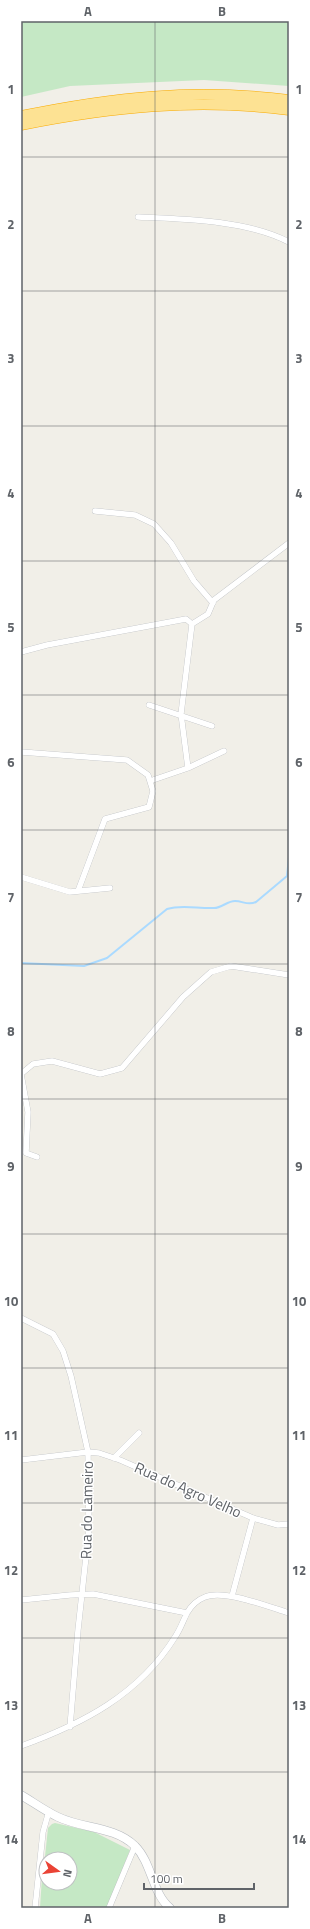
<svg xmlns="http://www.w3.org/2000/svg" width="310" height="1929" font-family="'Titillium Web',sans-serif">
<style>
.green{fill:#c5e8c5}
.lines{fill:none;stroke-linecap:round;stroke-linejoin:round}
.stream{stroke:#aadaff;stroke-width:2}
.street-casing{stroke:#b5b8bc;stroke-width:6}
.secondary-casing{stroke:#b6babf;stroke-width:9}
.highway-casing{stroke:#f9ab00;stroke-width:11}
.street{stroke:#fff;stroke-width:5.5}
.secondary{stroke:#fff;stroke-width:8}
.highway{stroke:#fde293;stroke-width:10}
.grid{fill:none;stroke:#5f6368;stroke-width:1;stroke-opacity:0.55}
.labels{text-anchor:middle;stroke-width:3;stroke-linejoin:round;paint-order:stroke}
.street-label{font-size:15px;fill:#5f6368;stroke:#fff}
.neatline{fill:none;stroke:#5f6368;stroke-width:1.5}
.grid-label{font-size:13px;text-anchor:middle;font-weight:bold;fill:#5f6368}
</style>
<rect width="100%" height="100%" fill="#f1efe8"/>
<path class="green" d="M21,21H289V86L204,80L70,86L21,97Z
M55,1823L94,1832L130,1850L107,1908H40L42,1877L46,1872V1883H70V1859H46V1868L44,1866L48,1828L52,1824Z"/>
<g class="lines">
<path class="stream" d="M289,440V447
M287,876L289,857
M21,963L84,966L107,958L167,909C182,904 199,909 214,908C222,908 227,901 235,901C243,901 248,906 256,902L287,876"/>
<g class="street-casing">
<path id="street" d="M138,217C186,219 246,220 289,242
M95,511L135,515L154,524L171,543L194,581L213,603
M192,624L208,614L214,600L289,543
M21,652L47,645L186,619L192,624L181,714L188,768
M149,705L212,726
M21,752L127,760L148,775L153,791L149,807L105,819L78,891
M150,781L188,768L224,751
M21,877L70,892L110,888
M21,1074L33,1064L52,1061L100,1074L122,1068L183,997L211,972L231,966L289,975
M21,1074L28,1112L26,1153L37,1157
M21,1318L53,1334L63,1351L71,1376L88,1452L89,1529L78,1630L70,1727
M114,1458L139,1433
M21,1460L88,1452L99,1453L120,1460L253,1518L278,1525L289,1524
M232,1596L253,1518
M21,1600L70,1595L93,1594L187,1613C191,1606 197,1600 205,1597C224,1589 269,1607 289,1613
M21,1746C82,1724 139,1695 175,1637C180,1630 183,1621 187,1613
M35,1908L43,1832L49,1811
M109,1908L135,1846"/>
</g>
<g class="secondary-casing">
<path id="secondary" d="M21,1795C33,1802 45,1811 58,1817C83,1829 114,1826 135,1846C152,1863 152,1893 170,1908"/>
</g>
<g class="highway-casing">
<path id="highway" d="M21,116C113,97 195,88 289,100
M21,125C111,107 197,98 289,110"/>
</g>
<use href="#street" class="street"/>
<use href="#secondary" class="secondary"/>
<use href="#highway" class="highway"/>
</g>
<path class="grid" d="M155,21V1908M21,157H289M21,291H289M21,426H289M21,561H289M21,695H289M21,830H289M21,964H289M21,1099H289M21,1234H289M21,1368H289M21,1503H289M21,1638H289M21,1772H289"/>
<g class="labels">
<g class="street-label">
<text transform="translate(188 1490) rotate(24)" y="5">Rua do Agro Velho</text>
<text transform="translate(87 1510) rotate(-89)" y="5">Rua do Lameiro</text>
</g>
</g>
<rect width="310" height="1929" fill="none" stroke="#ffffff" stroke-width="44"/>
<g transform="translate(58 1871) rotate(104)"><circle r="19" fill="#ffffff" stroke="#bfc1c3"/>
<path d="M0-3L7 15L0 10L-7 15Z" fill="#ea4335"/>
<text y="-6" font-size="11" font-weight="bold" text-anchor="middle" fill="#5f6368">N</text>
</g>
<path d="M144 1883v6h110v-6" fill="none" stroke="#5f6368" stroke-width="2"/>
<text x="150" y="1883" font-size="12" fill="#5f6368" stroke="#ffffff" stroke-width="3" paint-order="stroke">100 m</text>
<rect x="22" y="22" width="266" height="1885" class="neatline"/>
<g class="grid-label">
<text x="88" y="16">A</text>
<text x="222" y="16">B</text>
<text x="11" y="94">1</text>
<text x="299" y="94">1</text>
<text x="11" y="229">2</text>
<text x="299" y="229">2</text>
<text x="11" y="363">3</text>
<text x="299" y="363">3</text>
<text x="11" y="498">4</text>
<text x="299" y="498">4</text>
<text x="11" y="632">5</text>
<text x="299" y="632">5</text>
<text x="11" y="767">6</text>
<text x="299" y="767">6</text>
<text x="11" y="902">7</text>
<text x="299" y="902">7</text>
<text x="11" y="1036">8</text>
<text x="299" y="1036">8</text>
<text x="11" y="1171">9</text>
<text x="299" y="1171">9</text>
<text x="11" y="1306">10</text>
<text x="299" y="1306">10</text>
<text x="11" y="1440">11</text>
<text x="299" y="1440">11</text>
<text x="11" y="1575">12</text>
<text x="299" y="1575">12</text>
<text x="11" y="1710">13</text>
<text x="299" y="1710">13</text>
<text x="11" y="1844">14</text>
<text x="299" y="1844">14</text>
<text x="88" y="1923">A</text>
<text x="222" y="1923">B</text>
</g>
</svg>
